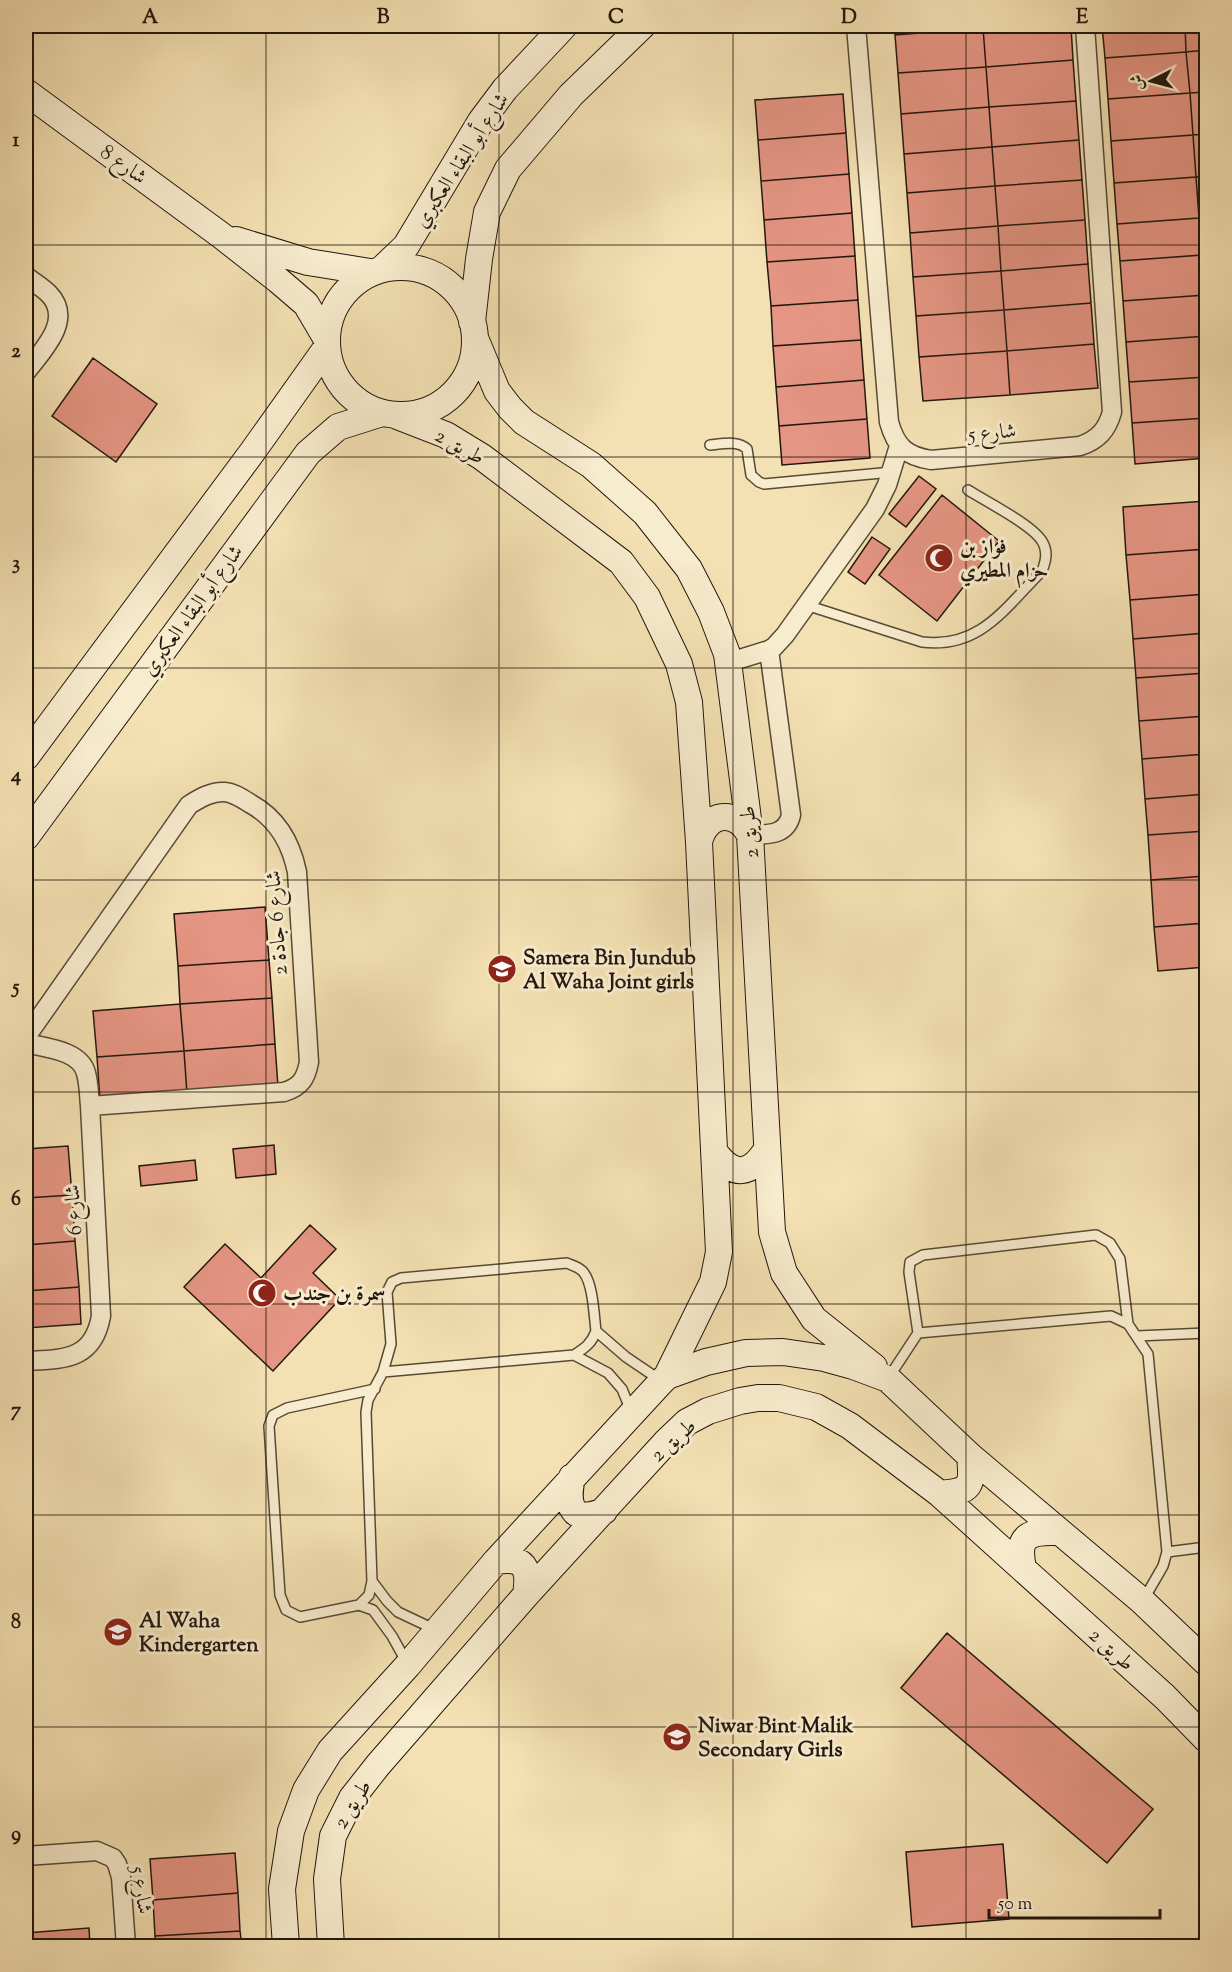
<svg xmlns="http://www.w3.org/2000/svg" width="1232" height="1972" font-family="'Sorts Mill Goudy',Amiri,serif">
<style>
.building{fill:#e59583;stroke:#22170d;stroke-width:1.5}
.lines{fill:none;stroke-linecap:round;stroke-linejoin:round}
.lane-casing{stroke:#564a36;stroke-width:12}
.street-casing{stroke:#564a36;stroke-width:21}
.secondary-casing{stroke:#22170d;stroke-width:28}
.lane{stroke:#f8ecce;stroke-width:9}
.street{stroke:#f8ecce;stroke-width:18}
.secondary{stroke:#f8ecce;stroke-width:26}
.grid{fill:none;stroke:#22170d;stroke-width:1.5;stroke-opacity:0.55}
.labels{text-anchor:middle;stroke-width:6;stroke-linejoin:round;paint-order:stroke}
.street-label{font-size:21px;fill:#22170d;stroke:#f8ecce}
.poi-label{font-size:21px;font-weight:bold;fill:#22170d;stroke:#f8ecce;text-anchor:start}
.neatline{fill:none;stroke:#22170d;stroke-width:2}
.grid-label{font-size:20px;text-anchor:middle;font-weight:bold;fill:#22170d}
</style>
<rect width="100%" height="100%" fill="#f4e1b3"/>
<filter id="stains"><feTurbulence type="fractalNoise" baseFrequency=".00333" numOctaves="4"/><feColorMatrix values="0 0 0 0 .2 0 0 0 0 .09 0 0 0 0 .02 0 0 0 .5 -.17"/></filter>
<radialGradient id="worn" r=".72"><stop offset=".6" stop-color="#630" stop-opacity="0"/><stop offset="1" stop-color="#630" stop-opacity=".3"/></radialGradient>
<path class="building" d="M895,26H983V28L895,35Z
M983,26H1023L983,28Z
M1023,26H1071L1073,60L986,67L983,28Z
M1102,26H1185L1186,52L1105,58Z
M1185,26H1206V50L1186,52Z
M983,28L986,67L898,73L895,35Z
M1206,50V92L1190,93L1186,52Z
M1186,52L1190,93L1108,99L1105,58Z
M1073,60L1076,101L989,107L986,67Z
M986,67L989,107L901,114L898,73Z
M1206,92V134L1193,135L1190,93Z
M1190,93L1193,135L1111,141L1108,99Z
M843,94L846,133L758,140L755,100Z
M1076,101L1079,140L992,147L989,107Z
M989,107L992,147L904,154L901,114Z
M846,133L849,174L761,181L758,140Z
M1206,134V176L1196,177L1193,135Z
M1193,135L1196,177L1114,183L1111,141Z
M1079,140L1082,180L995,186L992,147Z
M992,147L995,186L907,193L904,154Z
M849,174L852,213L764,220L761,181Z
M1206,176V217L1199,218L1196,177Z
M1196,177L1199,218L1117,224L1114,183Z
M1082,180L1085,220L998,226L995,186Z
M995,186L998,226L910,233L907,193Z
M852,213L855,256L767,262L764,220Z
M1206,217V255H1202L1199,218Z
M1199,218L1202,255L1120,261L1117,224Z
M1085,220L1088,264L1001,271L998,226Z
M998,226L1001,271L913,277L910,233Z
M1202,255H1206V295H1205Z
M1202,255L1205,295L1123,301L1120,261Z
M855,256L858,300L771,306L767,262Z
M1088,264L1091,303L1004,310L1001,271Z
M1001,271L1004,310L916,316L913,277Z
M1205,295L1206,336L1126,342L1123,301Z
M858,300L861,340L773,346L771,306Z
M1091,303L1094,344L1007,351L1004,310Z
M1004,310L1007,351L919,357L916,316Z
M1206,336V377L1129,382L1126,342Z
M861,340L864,380L776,387L773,346Z
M1094,344L1098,388L1010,395L1007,351Z
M1007,351L1010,395L923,401L919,357Z
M93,358L157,404L116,462L52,416Z
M1206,377V418L1132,423L1129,382Z
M864,380L867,419L779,426L776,387Z
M1206,418V458L1135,464L1132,423Z
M867,419L870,458L782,465L779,426Z
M919,476L936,489L906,527L889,514Z
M942,495L999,541L937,621L879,575Z
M1206,501V549L1126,555L1123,507Z
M872,537L890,549L865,584L848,572Z
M1206,549V594L1130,600L1126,555Z
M1206,594V633L1133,639L1130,600Z
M1206,633V673L1136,678L1133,639Z
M1206,673V716L1139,721L1136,678Z
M1206,716V754L1142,759L1139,721Z
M1206,754V794L1145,799L1142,759Z
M1206,794V831L1148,835L1145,799Z
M1206,831V876L1151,880L1148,835Z
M1206,876V923L1154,927L1151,880Z
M265,907L269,960L178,966L174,914Z
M1206,923V967L1158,971L1154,927Z
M269,960L272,998L180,1004L178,966Z
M272,998L275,1044L184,1051L180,1004Z
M180,1004L184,1051L97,1057L93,1011Z
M275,1044L278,1087L187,1094L184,1051Z
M184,1051L187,1094L100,1100L97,1057Z
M274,1145L276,1174L236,1178L233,1149Z
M68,1146L72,1195L26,1198V1149Z
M195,1160L197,1180L141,1186L139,1166Z
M72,1195L75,1241L26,1245V1198Z
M310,1225L336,1249L313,1273L340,1299L273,1371L184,1287L225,1244L261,1278Z
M75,1241L79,1287L26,1291V1245Z
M79,1287L81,1324L26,1328V1291Z
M947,1633L1153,1809L1107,1863L901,1688Z
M1003,1844L1009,1919L912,1927L906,1852Z
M235,1853L238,1893L153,1900L150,1859Z
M238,1893L240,1931L155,1936L153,1900Z
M89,1928L90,1946H26V1933Z
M240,1931L242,1946H156L155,1936Z"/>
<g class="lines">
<g class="lane-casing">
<path id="lane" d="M710,445C722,444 738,440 747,449L751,475L759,482L764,484L892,472
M806,605L922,642C980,649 1005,608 1042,571C1046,561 1048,552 1043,543C1035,526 985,501 968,490
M918,1333L909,1272L910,1262L923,1255L1096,1235L1110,1243L1120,1259L1128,1324
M1137,1336L1206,1333
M574,1355C585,1348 592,1343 596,1331
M383,1372L391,1344L387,1292L392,1282L401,1278L567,1263C573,1266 580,1267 584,1273C593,1285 594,1315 596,1331L626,1357L660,1380
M889,1377L918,1333L1111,1316L1128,1324L1148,1354L1167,1552L1163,1566L1144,1599
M375,1389L287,1408L273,1415L269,1426L280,1595L286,1610L300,1617L359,1605L373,1610L392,1636L407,1663
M1167,1552L1206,1547
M359,1605L369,1595L372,1581
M436,1630L398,1612L387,1601L372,1581L366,1412L368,1400L383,1372L574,1355L608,1373L622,1389L631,1411"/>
</g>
<g class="street-casing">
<path id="street" d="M856,26L889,422C896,447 906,456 931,460L1080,446C1098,440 1107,430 1112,412L1085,26
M26,276C33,282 42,287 49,294C74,320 42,351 26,372
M730,662L769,650L774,647L785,635L875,509L887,485L899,446
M750,835C768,834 786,836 791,815L769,650
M26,1037L189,805C200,798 212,791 225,792C235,793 243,799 251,804C278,819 291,843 297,872L309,1062C306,1078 301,1087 284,1092L90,1106
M26,1043C45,1048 80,1050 86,1073C89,1084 89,1096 90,1106L101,1316C93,1361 63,1359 26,1361
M26,1856L97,1851L113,1858L117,1864L121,1877L126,1946"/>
</g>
<g class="secondary-casing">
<path id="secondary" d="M26,92L222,236L278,280L306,304L326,338
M236,240L308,262L370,272
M327 341a74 74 0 1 1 148 0a74 74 0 1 1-148 0Z
M383,268L406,246L481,121L505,89L564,26
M472,322L479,259L487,212L508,169L571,95L642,26
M475,338L497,391L510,408L524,422L591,465L645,513L689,569L711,612L727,654L750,835L772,1232L784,1273L814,1319L874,1367
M397,416L446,435L482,457L621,562L647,597L679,664L689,702L699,842L719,1252L713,1282L667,1376
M26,757L253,451L327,347
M26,837L308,453L338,427L382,413
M699,842C706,812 736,808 750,835
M716,1154C734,1177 750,1175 766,1151
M572,1477C566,1505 571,1525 604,1511
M940,1494C971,1491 973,1487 970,1456
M496,1561C525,1556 530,1568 526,1595
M1023,1568C1016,1536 1028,1531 1058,1532
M286,1946L282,1889L291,1831L306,1790L330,1751L408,1665L496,1561L662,1381L667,1376L706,1362L746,1353L783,1352L824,1358L853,1366L888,1379L970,1456L1142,1601L1206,1662
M331,1946L327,1879L333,1836L352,1798L378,1765L526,1595L666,1442L687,1422L708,1411L740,1401L758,1398H779L816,1407L850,1426L940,1494L1165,1697L1206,1739"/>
</g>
<use href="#lane" class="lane"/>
<use href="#street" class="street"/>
<use href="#secondary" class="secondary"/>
</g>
<path class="grid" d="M266,26V1946M499,26V1946M733,26V1946M966,26V1946M26,245H1206M26,457H1206M26,668H1206M26,880H1206M26,1092H1206M26,1304H1206M26,1515H1206M26,1727H1206"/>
<defs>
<g id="mosque-disc" transform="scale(1.5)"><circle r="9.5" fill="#8f2418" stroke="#f8ecce"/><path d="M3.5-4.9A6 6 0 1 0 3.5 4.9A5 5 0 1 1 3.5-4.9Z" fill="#fff"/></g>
<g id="school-disc" transform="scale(1.5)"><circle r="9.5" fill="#8f2418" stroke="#f8ecce"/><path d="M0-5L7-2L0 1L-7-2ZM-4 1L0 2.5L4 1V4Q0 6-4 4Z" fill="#fff"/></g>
</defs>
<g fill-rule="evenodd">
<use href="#mosque-disc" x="939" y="558"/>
<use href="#school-disc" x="502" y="969"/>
<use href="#mosque-disc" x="262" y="1293"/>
<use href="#school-disc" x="118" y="1632"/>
<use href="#school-disc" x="677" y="1737"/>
</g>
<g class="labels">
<g class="street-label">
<text transform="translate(461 160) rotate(-57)" y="7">شارع أبو البقاء العكبري</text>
<text transform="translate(124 164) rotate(36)" y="7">شارع 8</text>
<text transform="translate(992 432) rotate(-5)" y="7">شارع 5</text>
<text transform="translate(460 446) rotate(29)" y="7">طريق 2</text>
<text transform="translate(192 610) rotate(-54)" y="7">شارع أبو البقاء العكبري</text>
<text transform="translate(749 832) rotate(-95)" y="7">طريق 2</text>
<text transform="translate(276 923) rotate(-94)" y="7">شارع 6 جادة 2</text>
<text transform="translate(73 1210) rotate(-93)" y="7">شارع 6</text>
<text transform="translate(673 1440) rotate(-42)" y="7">طريق 2</text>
<text transform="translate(1112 1649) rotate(42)" y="7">طريق 2</text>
<text transform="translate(352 1804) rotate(-58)" y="7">طريق 2</text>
<text transform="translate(142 1890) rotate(81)" y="7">شارع 5</text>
</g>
<g class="poi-label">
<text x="960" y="553">فواز بن<tspan x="960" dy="24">حزام المطيري</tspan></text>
<text x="523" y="964">Samera Bin Jundub<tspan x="523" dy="24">Al Waha Joint girls</tspan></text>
<text x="283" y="1300">سمرة بن جندب</text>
<text x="139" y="1627">Al Waha<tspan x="139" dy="24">Kindergarten</tspan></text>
<text x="698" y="1732">Niwar Bint Malik<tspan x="698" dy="24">Secondary Girls</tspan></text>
</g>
</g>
<rect width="1232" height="1972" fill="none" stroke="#f4e1b3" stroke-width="66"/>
<g transform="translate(1151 81) rotate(264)" stroke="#f8ecce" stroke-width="4.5" paint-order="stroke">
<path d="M0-4.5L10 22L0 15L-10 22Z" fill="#22170d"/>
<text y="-9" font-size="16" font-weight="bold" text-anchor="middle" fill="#22170d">ش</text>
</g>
<path d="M989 1909v9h171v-9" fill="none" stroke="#22170d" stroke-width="3"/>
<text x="998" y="1909" font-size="18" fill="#22170d" stroke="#f8ecce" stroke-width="4.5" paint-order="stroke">50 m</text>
<rect x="33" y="33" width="1166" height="1906" class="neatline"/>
<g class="grid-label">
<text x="150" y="23">A</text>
<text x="383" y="23">B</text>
<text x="616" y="23">C</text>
<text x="849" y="23">D</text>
<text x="1082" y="23">E</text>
<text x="16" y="146">1</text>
<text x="16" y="357">2</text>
<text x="16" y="569">3</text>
<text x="16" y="781">4</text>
<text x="16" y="993">5</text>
<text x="16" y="1205">6</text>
<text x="16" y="1416">7</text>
<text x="16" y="1628">8</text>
<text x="16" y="1840">9</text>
</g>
<rect width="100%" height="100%" filter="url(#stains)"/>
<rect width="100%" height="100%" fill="url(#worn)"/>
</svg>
